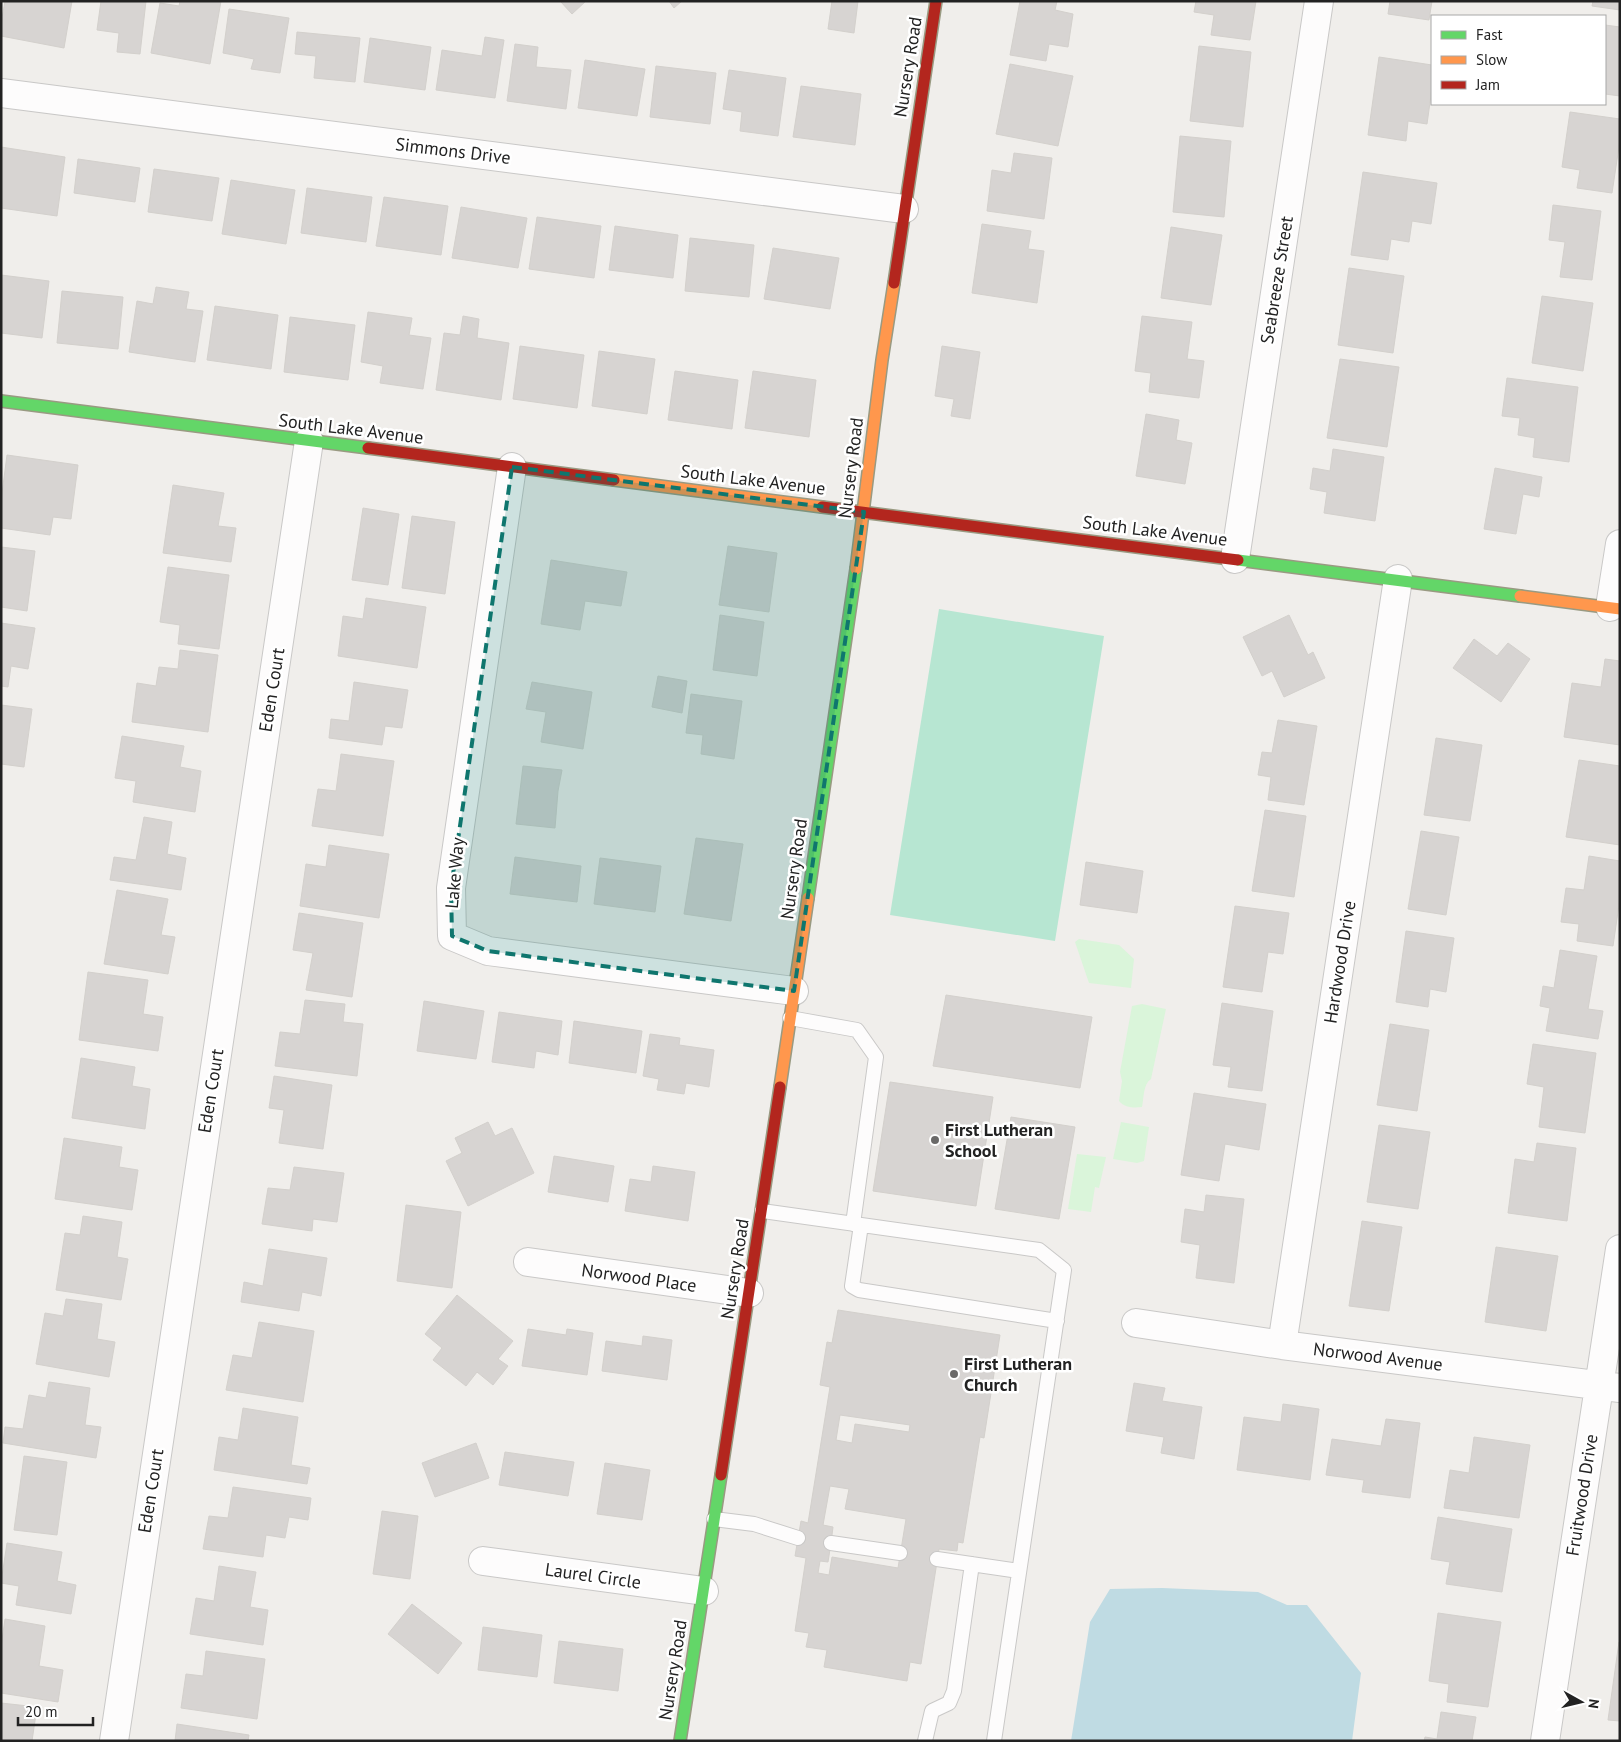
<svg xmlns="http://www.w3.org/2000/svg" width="1621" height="1742" font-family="'PT Sans',sans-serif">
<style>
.park{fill:#daf5da}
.pitch{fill:#b7e6d2}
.water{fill:#bfdbe3}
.building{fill:#d7d4d2;stroke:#d3d0cc;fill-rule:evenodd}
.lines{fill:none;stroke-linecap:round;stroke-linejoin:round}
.lane-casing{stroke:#c9c8c7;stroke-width:16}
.street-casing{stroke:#c9c8c7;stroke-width:30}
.fast-casing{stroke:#999a82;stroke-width:14}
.slow-casing{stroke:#999a82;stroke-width:14}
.jam-casing{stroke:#999a82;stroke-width:14}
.lane{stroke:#fdfcfc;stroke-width:14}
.street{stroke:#fdfcfc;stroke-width:28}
.fast{stroke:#63d668;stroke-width:11}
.slow{stroke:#ff974d;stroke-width:11}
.jam{stroke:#b3261e;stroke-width:11}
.marked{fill:#0f766e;fill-opacity:0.2;stroke:#0f766e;stroke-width:4;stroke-dasharray:10 6;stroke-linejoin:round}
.poi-dot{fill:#6a6968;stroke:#fff;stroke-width:2}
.labels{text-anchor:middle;stroke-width:5;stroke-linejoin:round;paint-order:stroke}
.street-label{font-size:18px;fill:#222;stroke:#fff}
.poi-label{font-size:18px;font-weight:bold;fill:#222;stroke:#fff;text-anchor:start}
</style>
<rect width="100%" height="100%" fill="#f0eeeb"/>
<path class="park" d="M1079,939L1119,945L1134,959L1131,988L1089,983L1075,942Z
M1142,1004L1166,1009L1151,1079C1143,1084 1144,1098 1142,1107C1134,1108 1125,1108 1119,1101L1122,1081L1120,1072L1132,1006Z
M1121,1122L1149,1127L1144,1161L1137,1163L1113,1159Z
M1077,1154L1106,1157L1099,1188L1095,1187L1091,1212L1068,1209Z"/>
<path class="pitch" d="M939,609L1104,636L1055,941L890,915Z"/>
<path class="water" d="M1162,1588L1258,1592L1287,1605H1307L1361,1673L1352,1741H1071L1090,1622L1110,1589Z"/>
<path class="building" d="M5,1H72L64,48L1,36V24Z
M101,1H146L140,54L117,52L119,33L97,30Z
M180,1H221L210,64L151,53L160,3L179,6Z
M560,1H586L572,14Z
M669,1H682L674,8Z
M832,1H858L854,33L828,29Z
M1020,1H1057L1055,10L1073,14L1068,47L1049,44L1046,61L1010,55Z
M1196,1H1256L1250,40L1211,35L1214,15L1194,12Z
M1390,1H1432L1429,20L1388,14Z
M1593,1H1620V10L1592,6Z
M229,9L289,18L280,73L251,69L254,59L223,53Z
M1605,25L1620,27V96L1605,94Z
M297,32L360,38L355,82L314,78L316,56L295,54Z
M485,37L504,40L495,98L436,90L442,50L482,56Z
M370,38L431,47L425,90L364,82Z
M515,44L538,47L536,67L571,70L566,109L507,101Z
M1199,46L1251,52L1243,127L1190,121Z
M1379,57L1432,65V88L1427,124L1408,121L1406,141L1368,135Z
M585,60L645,69L637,116L578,108Z
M1010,64L1073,76L1058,146L996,134Z
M656,66L716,73L710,124L650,117Z
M729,70L786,78L778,136L740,131L742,112L723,109Z
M801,86L861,94L855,145L793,137Z
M1570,112L1620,119V140L1612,193L1577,188L1580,170L1562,167Z
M1180,136L1231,141L1224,217L1173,212Z
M1,147L65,157L57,216L1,208Z
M1014,153L1052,158L1044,219L987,211L992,170L1011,173Z
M78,159L140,168L135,202L74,193Z
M154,169L219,178L212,221L148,212Z
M1363,172L1437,183L1431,224L1412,221L1409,242L1391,239L1388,260L1351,255Z
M231,180L295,190L286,244L222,234Z
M307,188L372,197L366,242L301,233Z
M384,197L448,206L441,255L376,246Z
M1553,205L1601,211L1592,280L1560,277L1565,242L1549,240Z
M461,207L527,218L518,268L452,258Z
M537,217L601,226L594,278L529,269Z
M982,224L1031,231L1028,249L1044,251L1037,303L972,293Z
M615,226L678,235L673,278L609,270Z
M1171,227L1222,235L1211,305L1161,298Z
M690,238L754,245L749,297L685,291Z
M773,248L839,258L830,309L764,299Z
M1349,268L1404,276L1393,353L1338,345Z
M1,275L49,281L42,338L1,333Z
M156,287L189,292L186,309L203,311L195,362L129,352L137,301L153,304Z
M62,291L123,297L118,349L57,343Z
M1542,296L1593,303L1583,371L1532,363Z
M215,306L278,315L271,369L207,360Z
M368,312L412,318L409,335L431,338L423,389L380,383L383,366L361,362Z
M463,316L479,319L477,338L509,343L501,400L436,390L444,333L460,335Z
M1142,316L1192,322L1187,359L1204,361L1199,398L1149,392L1151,373L1135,371Z
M290,317L355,325L348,380L284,372Z
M520,346L584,355L577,408L513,399Z
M942,346L980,352L970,419L951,416L954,399L935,396Z
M599,351L655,359L647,414L592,406Z
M1340,359L1399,367L1387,447L1327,438Z
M675,371L738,380L732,429L668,420Z
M753,371L816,380L809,437L745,428Z
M1507,378L1578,387L1569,462L1533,457L1535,438L1518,435L1520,418L1502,416Z
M1146,414L1179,420L1176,440L1192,443L1185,484L1136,476Z
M1333,449L1384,457L1375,521L1324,513L1327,492L1310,489L1313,468L1330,471Z
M7,455L78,465L71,519L53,517L50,535L1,528V501Z
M1495,468L1542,477L1539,497L1523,494L1516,534L1484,529Z
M173,485L224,493L218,526L236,528L231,562L163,553Z
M363,508L399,514L388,585L352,580Z
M412,516L455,522L445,594L402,588Z
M728,546L777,553L769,612L719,605Z
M1,547L35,551L27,611L1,607Z
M551,560L627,572L621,606L585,601L580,630L541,624Z
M168,567L229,575L219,649L178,644L180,625L160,622Z
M366,598L426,607L417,668L338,656L343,616L363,619Z
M720,615L764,622L757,676L713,670Z
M1289,615L1308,655L1313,652L1325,678L1284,697L1272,671L1262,676L1243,637Z
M1,623L35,628L28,669L11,666L8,687L1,686Z
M1474,639L1497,656L1508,643L1530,659L1501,702L1453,668Z
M180,650L218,655L208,732L132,722L137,683L156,686L159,667L178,669Z
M1605,659L1620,661V745L1564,737L1572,683L1601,687Z
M658,676L687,681L682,713L652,707Z
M354,682L408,690L402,728L385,726L382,745L329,738L331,719L349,721Z
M532,682L592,692L583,749L541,742L546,712L526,709Z
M691,694L742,701L734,759L701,754L703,735L686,733Z
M1,705L32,709L24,767L1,764Z
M1278,720L1317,726L1304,805L1268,800L1271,777L1258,775L1262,752L1272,753Z
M122,736L184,746L180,767L201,771L195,812L133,802L136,781L115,778Z
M1436,738L1482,745L1470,821L1424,815Z
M341,754L394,761L383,836L312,826L318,789L336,791Z
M1579,760L1620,766V845L1566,837Z
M523,766L562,770L558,791L555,828L516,824Z
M1265,810L1306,816L1294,897L1252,891Z
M144,817L172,822L167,854L186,858L181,890L110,880L114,857L136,860Z
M1421,831L1459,837L1446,915L1408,909Z
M696,838L743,844L731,921L684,914Z
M329,845L389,854L379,918L300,906L306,864L326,867Z
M1589,856L1620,861V898L1613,946L1577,941L1579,924L1561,922L1566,888L1584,890Z
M515,857L581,866L577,902L510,894Z
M600,858L661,866L655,912L594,904Z
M1086,862L1143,871L1137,913L1080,905Z
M117,890L168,899L161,935L175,937L168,974L104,964Z
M1235,906L1289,913L1283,954L1268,952L1262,992L1223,987Z
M299,913L363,923L352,997L306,990L313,953L293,950Z
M1406,931L1454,938L1446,992L1430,989L1428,1007L1396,1002Z
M1560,950L1597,956L1588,1009L1603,1011L1598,1039L1546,1031L1550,1008L1540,1006L1543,986L1554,988Z
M88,972L148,980L143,1014L163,1017L158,1051L79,1040Z
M946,995L1092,1017L1080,1088L933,1066Z
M305,1000L345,1004L343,1022L363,1024L357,1076L275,1066L280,1032L300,1034Z
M424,1001L484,1011L476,1059L417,1051Z
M1222,1003L1273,1011L1262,1091L1228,1087L1231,1067L1213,1065Z
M499,1012L562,1021L558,1055L536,1051L534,1068L492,1062Z
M574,1021L642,1031L636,1073L569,1063Z
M1390,1024L1429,1030L1417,1111L1377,1105Z
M650,1034L680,1038L679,1045L714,1050L709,1087L686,1083L684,1094L657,1090L659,1079L643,1076Z
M1533,1044L1596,1053L1585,1133L1539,1127L1544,1087L1527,1084Z
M81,1058L135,1067L132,1086L150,1089L145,1129L72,1118Z
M274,1076L332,1085L323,1149L279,1143L284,1110L269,1108Z
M890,1082L993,1097L976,1206L873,1191Z
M1194,1093L1266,1104L1259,1150L1225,1144L1219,1181L1181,1175Z
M1011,1117L1075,1127L1059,1219L995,1209Z
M488,1122L495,1136L512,1128L534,1173L468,1206L446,1161L462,1153L455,1138Z
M1379,1125L1430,1132L1418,1209L1367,1202Z
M64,1138L122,1147L119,1167L138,1170L132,1210L55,1199Z
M1537,1143L1576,1148L1567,1221L1508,1213L1515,1159L1534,1162Z
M554,1156L614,1166L608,1202L548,1192Z
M653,1166L695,1172L688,1221L625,1211L630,1179L651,1182Z
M294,1167L344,1173L337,1222L313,1219L312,1231L262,1224L268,1188L290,1190Z
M1206,1195L1244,1199L1234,1283L1196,1278L1200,1245L1181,1242L1185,1209L1204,1212Z
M406,1205L461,1212L452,1288L397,1281Z
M83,1216L122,1222L117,1257L128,1259L121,1300L56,1290L65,1233L80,1235Z
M1362,1221L1402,1227L1389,1311L1349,1306Z
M1496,1247L1558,1256L1546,1331L1485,1322Z
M269,1249L327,1258L321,1296L302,1292L299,1311L241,1302L244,1282L263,1286Z
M457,1295L513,1341L498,1359L508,1366L493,1385L477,1372L466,1386L433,1360L442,1348L425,1334Z
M66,1299L102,1304L97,1339L115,1342L109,1377L36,1364L45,1313L63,1316Z
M838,1310L1000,1335L984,1438L980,1437L963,1543L958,1542L957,1551L939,1549L921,1664L910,1662L907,1681L824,1667L827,1650L806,1647L809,1633L795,1631L806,1558L795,1556L801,1521L808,1523L830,1387L820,1385L827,1342L832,1343ZM840,1415L910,1425L909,1432L855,1424L852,1443L836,1440ZM830,1486L849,1489L845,1509L906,1519L898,1568L832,1557L829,1575L818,1573L820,1561L828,1562L831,1543L833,1527L823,1525Z
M259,1322L314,1331L303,1402L226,1390L233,1355L252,1358Z
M528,1329L566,1335L567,1329L593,1333L587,1375L522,1366Z
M643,1336L672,1340L667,1380L602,1371L606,1341L642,1346Z
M49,1382L90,1388L85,1425L101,1427L96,1458L3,1443L5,1427L23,1429L29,1395L46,1398Z
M1134,1383L1165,1388L1162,1401L1202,1407L1194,1459L1161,1453L1164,1437L1126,1431Z
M1283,1404L1319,1409L1310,1480L1237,1470L1244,1417L1281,1422Z
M243,1408L298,1417L291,1465L310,1468L307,1484L214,1470L219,1437L238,1440Z
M1386,1419L1420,1423L1410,1498L1362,1492L1364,1480L1326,1475L1332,1439L1381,1446Z
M1474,1437L1530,1445L1519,1518L1444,1508L1450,1470L1469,1473Z
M476,1443L489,1478L435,1497L422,1463Z
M505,1452L574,1462L568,1496L499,1485Z
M24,1456L67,1462L57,1535L14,1530Z
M605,1463L650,1470L642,1520L597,1514Z
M233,1487L311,1498L308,1520L289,1517L285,1538L266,1535L263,1557L203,1549L209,1516L228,1518Z
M382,1511L418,1516L410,1579L373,1574Z
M1438,1517L1512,1529L1502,1592L1446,1584L1450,1562L1431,1559Z
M7,1543L62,1552L57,1581L76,1585L71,1614L16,1605L19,1586L1,1583Z
M219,1566L256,1572L250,1607L268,1610L263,1645L190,1634L196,1598L214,1601Z
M412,1604L462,1643L438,1674L388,1634Z
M1438,1613L1501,1622L1488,1707L1447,1702L1449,1684L1429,1681Z
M5,1619L45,1626L39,1666L63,1670L58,1702L1,1693V1647Z
M483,1627L542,1635L537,1677L478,1670Z
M559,1641L623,1649L618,1691L554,1683Z
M1619,1642H1620V1721L1608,1720Z
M206,1651L265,1659L257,1719L181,1708L186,1674L203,1676Z
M1,1703L37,1707L32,1741H1Z
M1441,1712L1476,1717L1472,1741H1424L1425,1737L1437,1739Z
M177,1724L249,1735L248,1741H175Z"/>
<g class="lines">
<g class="lane-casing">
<path id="lane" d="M790,1018L857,1030L876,1057L853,1224
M762,1211L1039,1250L1064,1270L994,1741
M861,1225L852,1286L859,1290L1057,1321
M714,1519L754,1524L798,1538
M831,1543L900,1553
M937,1559L1019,1571
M925,1741L932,1711L949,1703L954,1691L972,1564"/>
</g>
<g class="street-casing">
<path id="street" d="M1,93L904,209
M512,467L451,888L452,936L488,951L794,991
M1235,559L1319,1
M1610,607L1620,544
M528,1262L749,1293
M1136,1323L1282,1345L1620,1388
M1282,1345L1398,579
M483,1561L704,1591
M114,1741L309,441
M1545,1741L1620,1249"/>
</g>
<g class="fast-casing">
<path id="fast" d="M1,401L368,448
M1238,560L1520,596
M808,898L856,569
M680,1741L721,1475"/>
</g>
<g class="slow-casing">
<path id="slow" d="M614,480L822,507
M856,569L882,360L894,283
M1520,596L1620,609
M780,1087L808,898"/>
</g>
<g class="jam-casing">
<path id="jam" d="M894,283L936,1
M368,448L614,480
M822,507L1238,560
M721,1475L780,1087"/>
</g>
<use href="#lane" class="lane"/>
<use href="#street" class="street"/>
<use href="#fast" class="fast"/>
<use href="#slow" class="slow"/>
<use href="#jam" class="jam"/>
</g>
<path class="marked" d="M512,467L864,512L794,991L488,951L452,936L451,888Z"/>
<g class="poi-dot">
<circle cx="935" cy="1140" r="5"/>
<circle cx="954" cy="1374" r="5"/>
</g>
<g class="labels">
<g class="street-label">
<text transform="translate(908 67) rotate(-81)" y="6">Nursery Road</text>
<text transform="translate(453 151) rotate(7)" y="6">Simmons Drive</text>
<text transform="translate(1277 280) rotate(-81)" y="6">Seabreeze Street</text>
<text transform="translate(351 429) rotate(7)" y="6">South Lake Avenue</text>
<text transform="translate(851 468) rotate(-83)" y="6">Nursery Road</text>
<text transform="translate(753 480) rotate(7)" y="6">South Lake Avenue</text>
<text transform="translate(1155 531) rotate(7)" y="6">South Lake Avenue</text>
<text transform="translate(272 690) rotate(-81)" y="6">Eden Court</text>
<text transform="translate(794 869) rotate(-82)" y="6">Nursery Road</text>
<text transform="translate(455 873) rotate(-85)" y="6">Lake Way</text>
<text transform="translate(1340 962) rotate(-81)" y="6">Hardwood Drive</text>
<text transform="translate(211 1091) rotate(-81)" y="6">Eden Court</text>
<text transform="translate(735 1269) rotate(-81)" y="6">Nursery Road</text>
<text transform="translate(639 1278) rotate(8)" y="6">Norwood Place</text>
<text transform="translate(1378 1357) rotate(7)" y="6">Norwood Avenue</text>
<text transform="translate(151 1491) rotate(-81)" y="6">Eden Court</text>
<text transform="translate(1582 1495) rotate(-81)" y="6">Fruitwood Drive</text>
<text transform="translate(593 1576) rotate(8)" y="6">Laurel Circle</text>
<text transform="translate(673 1670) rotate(-81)" y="6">Nursery Road</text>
</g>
<g class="poi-label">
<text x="945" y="1136">First Lutheran<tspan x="945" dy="21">School</tspan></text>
<text x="964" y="1370">First Lutheran<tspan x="964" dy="21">Church</tspan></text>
</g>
</g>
<rect width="1621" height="1742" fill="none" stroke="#222222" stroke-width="5"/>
<rect x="1431" y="15" width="175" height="90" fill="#ffffff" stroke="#a7a7a7"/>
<rect x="1441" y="31" width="25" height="8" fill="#63d668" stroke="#a7a7a7"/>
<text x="1476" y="40" font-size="15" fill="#222222">Fast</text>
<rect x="1441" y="56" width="25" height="8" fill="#ff974d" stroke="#a7a7a7"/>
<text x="1476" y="65" font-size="15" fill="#222222">Slow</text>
<rect x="1441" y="81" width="25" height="8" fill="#b3261e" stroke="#a7a7a7"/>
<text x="1476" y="90" font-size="15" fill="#222222">Jam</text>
<g transform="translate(1581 1702) rotate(98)" stroke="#ffffff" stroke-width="4" paint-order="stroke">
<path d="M0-4L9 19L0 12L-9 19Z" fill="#222222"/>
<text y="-8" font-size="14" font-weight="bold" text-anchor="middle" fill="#222222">N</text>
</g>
<path d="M18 1717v8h75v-8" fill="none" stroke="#222222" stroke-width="2.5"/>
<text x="25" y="1717" font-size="15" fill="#222222" stroke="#ffffff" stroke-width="4" paint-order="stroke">20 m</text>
</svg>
